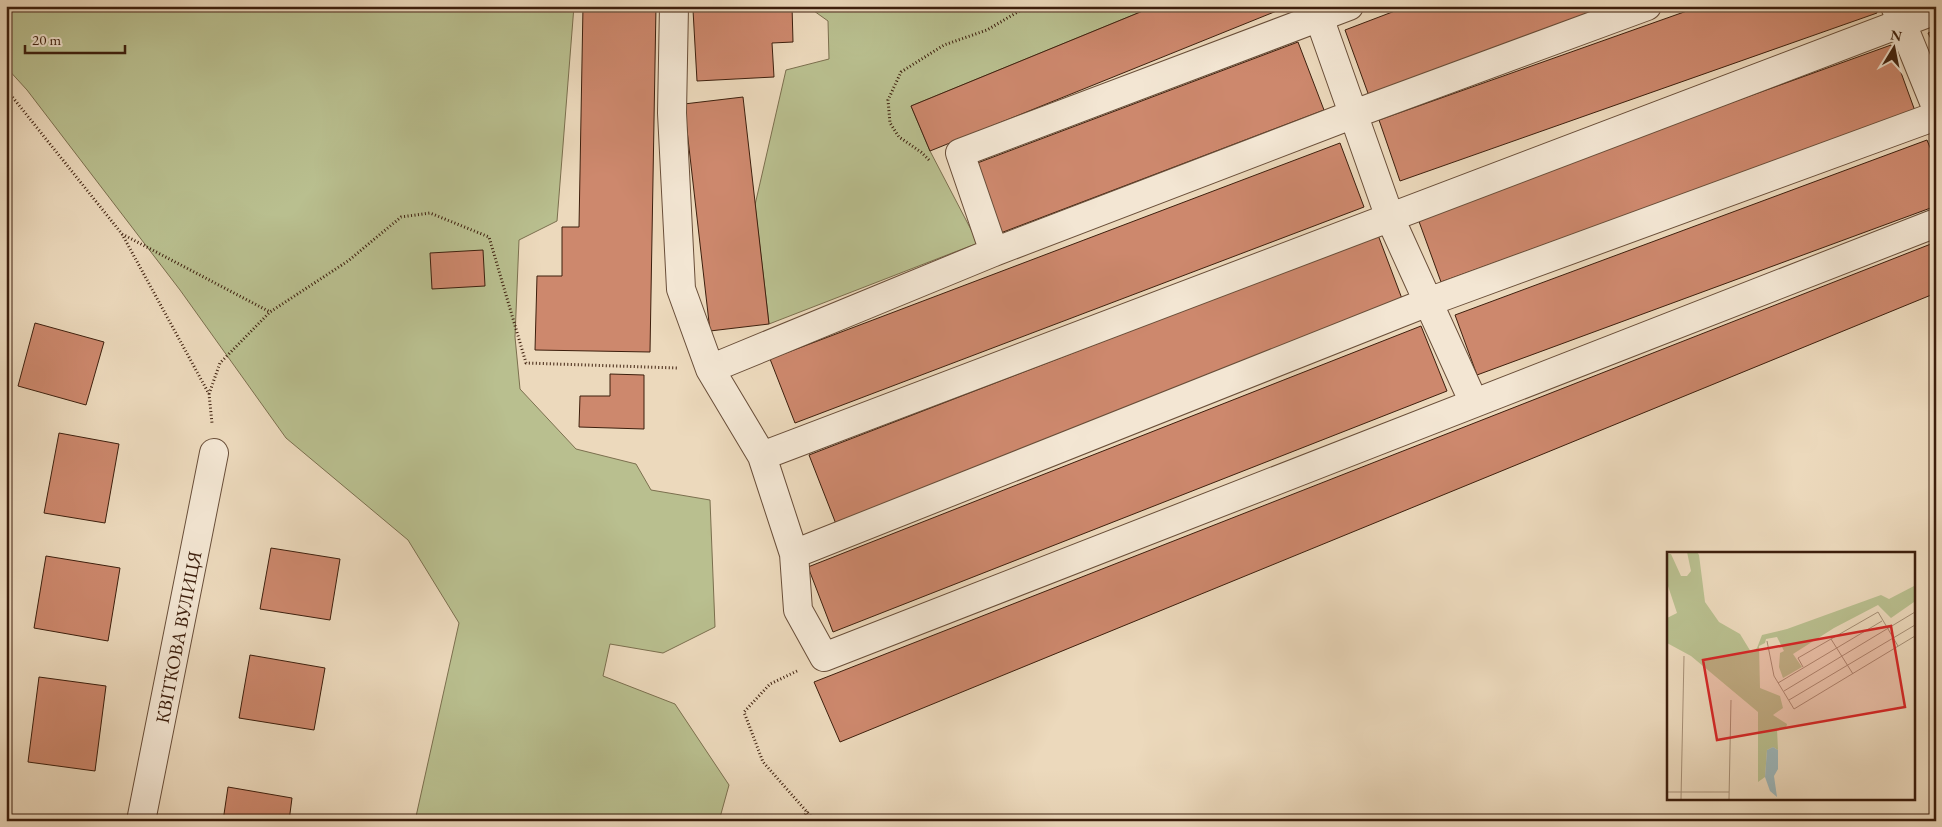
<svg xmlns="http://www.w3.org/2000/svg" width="1942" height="827" font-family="'EB Garamond',serif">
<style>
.green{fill:#b9bf8f;stroke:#7b6f4e}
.building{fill:#cd886d;stroke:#3d1f0d}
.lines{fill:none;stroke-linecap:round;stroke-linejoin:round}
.minor-casing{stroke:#694e39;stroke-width:30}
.path{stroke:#3d1f0d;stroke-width:3;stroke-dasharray:1 2.5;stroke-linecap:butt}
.minor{stroke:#f3e6d3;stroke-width:28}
.labels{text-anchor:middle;stroke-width:4.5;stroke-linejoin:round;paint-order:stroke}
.street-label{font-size:19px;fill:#3d1f0d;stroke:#f3e6d3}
.inset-road{fill:none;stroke:#a68f76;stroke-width:1}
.view{fill:#d62828;fill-opacity:0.15;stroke:#d62828;stroke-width:2.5}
.inset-edge{fill:none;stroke:#3d1f0d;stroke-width:2.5}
</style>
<rect width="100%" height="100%" fill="#ecd9bc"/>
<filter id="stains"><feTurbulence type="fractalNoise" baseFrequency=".004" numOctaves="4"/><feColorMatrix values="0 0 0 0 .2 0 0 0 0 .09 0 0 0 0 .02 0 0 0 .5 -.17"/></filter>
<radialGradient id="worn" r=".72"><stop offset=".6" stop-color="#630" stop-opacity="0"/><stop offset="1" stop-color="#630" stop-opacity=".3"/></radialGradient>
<path class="green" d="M6,6H574L557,221L519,240L515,337L520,389L576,449L636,464L651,490L710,500L715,627L663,653L610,644L603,676L675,704L729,785L719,821H415L459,623L408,540L286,438L180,290L27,90L6,67Z
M807,6H1155L911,106L930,151L978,243L769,324L755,205L786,70L829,59L828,21Z"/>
<path class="building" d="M583,6H656L650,352L535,350L537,276H562V227H579Z
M754,6H792L793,42L772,43L774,77L697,81L693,10Z
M1155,6H1289L930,151L911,106Z
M1408,6H1612L1369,96L1345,30Z
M1701,6H1875L1877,13L1400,181L1379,120Z
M1936,30V49L1928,33Z
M1298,42L1324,110L998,234L972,165Z
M1891,45L1915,111L1441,282L1417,216Z
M743,97L769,324L710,331L684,104Z
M1927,140L1936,162V206L1477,375L1455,315Z
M1340,143L1364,207L795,423L770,359Z
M1378,235L1404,304L836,524L809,455Z
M1936,242V293L840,742L814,682Z
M483,250L485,286L432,289L430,253Z
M35,323L104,342L86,405L18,386Z
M1421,326L1447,391L833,632L808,567Z
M610,374L644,375V429L579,427L580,396H610Z
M59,433L119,444L105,523L44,513Z
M271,548L340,559L330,620L260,609Z
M46,556L120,568L108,641L34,628Z
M250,655L325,668L314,730L239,718Z
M39,677L106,686L95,771L28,762Z
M228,787L292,798L289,821H223Z"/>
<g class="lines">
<g class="minor-casing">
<path id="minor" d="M674,6L672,113L681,289L710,369L762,456L794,554L798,610L824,657L1936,223
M1895,6L1936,107
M1319,17L1390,218L1474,403
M994,252L960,153L1349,6
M710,369L994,252L1354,114L1647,6
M762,456L1936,10
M794,554L1428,302L1936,116
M141,821L214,453"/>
</g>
<path class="path" d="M6,89L122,234L209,394L212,423
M929,160L921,152L899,137L890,123L888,100L901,72L944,45L987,30L1028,6
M122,234L270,312
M209,394L220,363L270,312L348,261L401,217L430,213L489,237L526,363L677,368
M797,671L770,684L744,712L763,762L815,821
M802,821L807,811"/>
<use href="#minor" class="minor"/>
</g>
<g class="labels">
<g class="street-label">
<text transform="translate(178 637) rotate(-79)" y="7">КВІТКОВА ВУЛИЦЯ</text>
</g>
</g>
<g transform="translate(1667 552)">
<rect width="248" height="248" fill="#ecd9bc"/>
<path d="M20,0H30L32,3L38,50L52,70L73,82L84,100L90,96L95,83L120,77L214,43L222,47L247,34V50L224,66L211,53L167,76L126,102L135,115L116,126L112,115L113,101L117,99L110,85L99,87L98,91L92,94L93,136L113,144L116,156L106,163L120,172L119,176L110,177L111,198L106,195L100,198L98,225L91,230V160L24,104L0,91V66L10,61L0,31V2H4L14,24H20L24,19Z" fill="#b9bf8f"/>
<path d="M106,195L111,198V217L107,224L110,245L103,239L98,225L100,198Z" fill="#9db7bb"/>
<path class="inset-road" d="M164,87L186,122M100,89L107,124L127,157L248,84M136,115L131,106L211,60L231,94M111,131L215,69M117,139L248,60M122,148L248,73M0,240H62M14,247L17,104M62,247L64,148"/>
<path class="view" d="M224,74L238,155L50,188L36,108Z"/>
<rect width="248" height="248" class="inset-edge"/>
</g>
<rect width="1942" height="827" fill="none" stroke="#ecd9bc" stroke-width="25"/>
<rect x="8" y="8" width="1927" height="812" fill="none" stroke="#3d1f0d" stroke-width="2.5"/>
<rect x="12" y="12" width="1917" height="802" fill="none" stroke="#3d1f0d"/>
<g transform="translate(1894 48) rotate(10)" stroke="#f3e6d3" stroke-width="4" paint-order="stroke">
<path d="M0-4L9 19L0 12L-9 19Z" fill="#3d1f0d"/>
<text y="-8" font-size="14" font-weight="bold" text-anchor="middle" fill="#3d1f0d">N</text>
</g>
<path d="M25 45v8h100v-8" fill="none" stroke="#3d1f0d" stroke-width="2.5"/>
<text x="32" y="45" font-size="15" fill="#3d1f0d" stroke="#f3e6d3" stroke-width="4" paint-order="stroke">20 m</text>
<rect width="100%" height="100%" filter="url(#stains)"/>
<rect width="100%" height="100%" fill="url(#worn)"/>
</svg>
